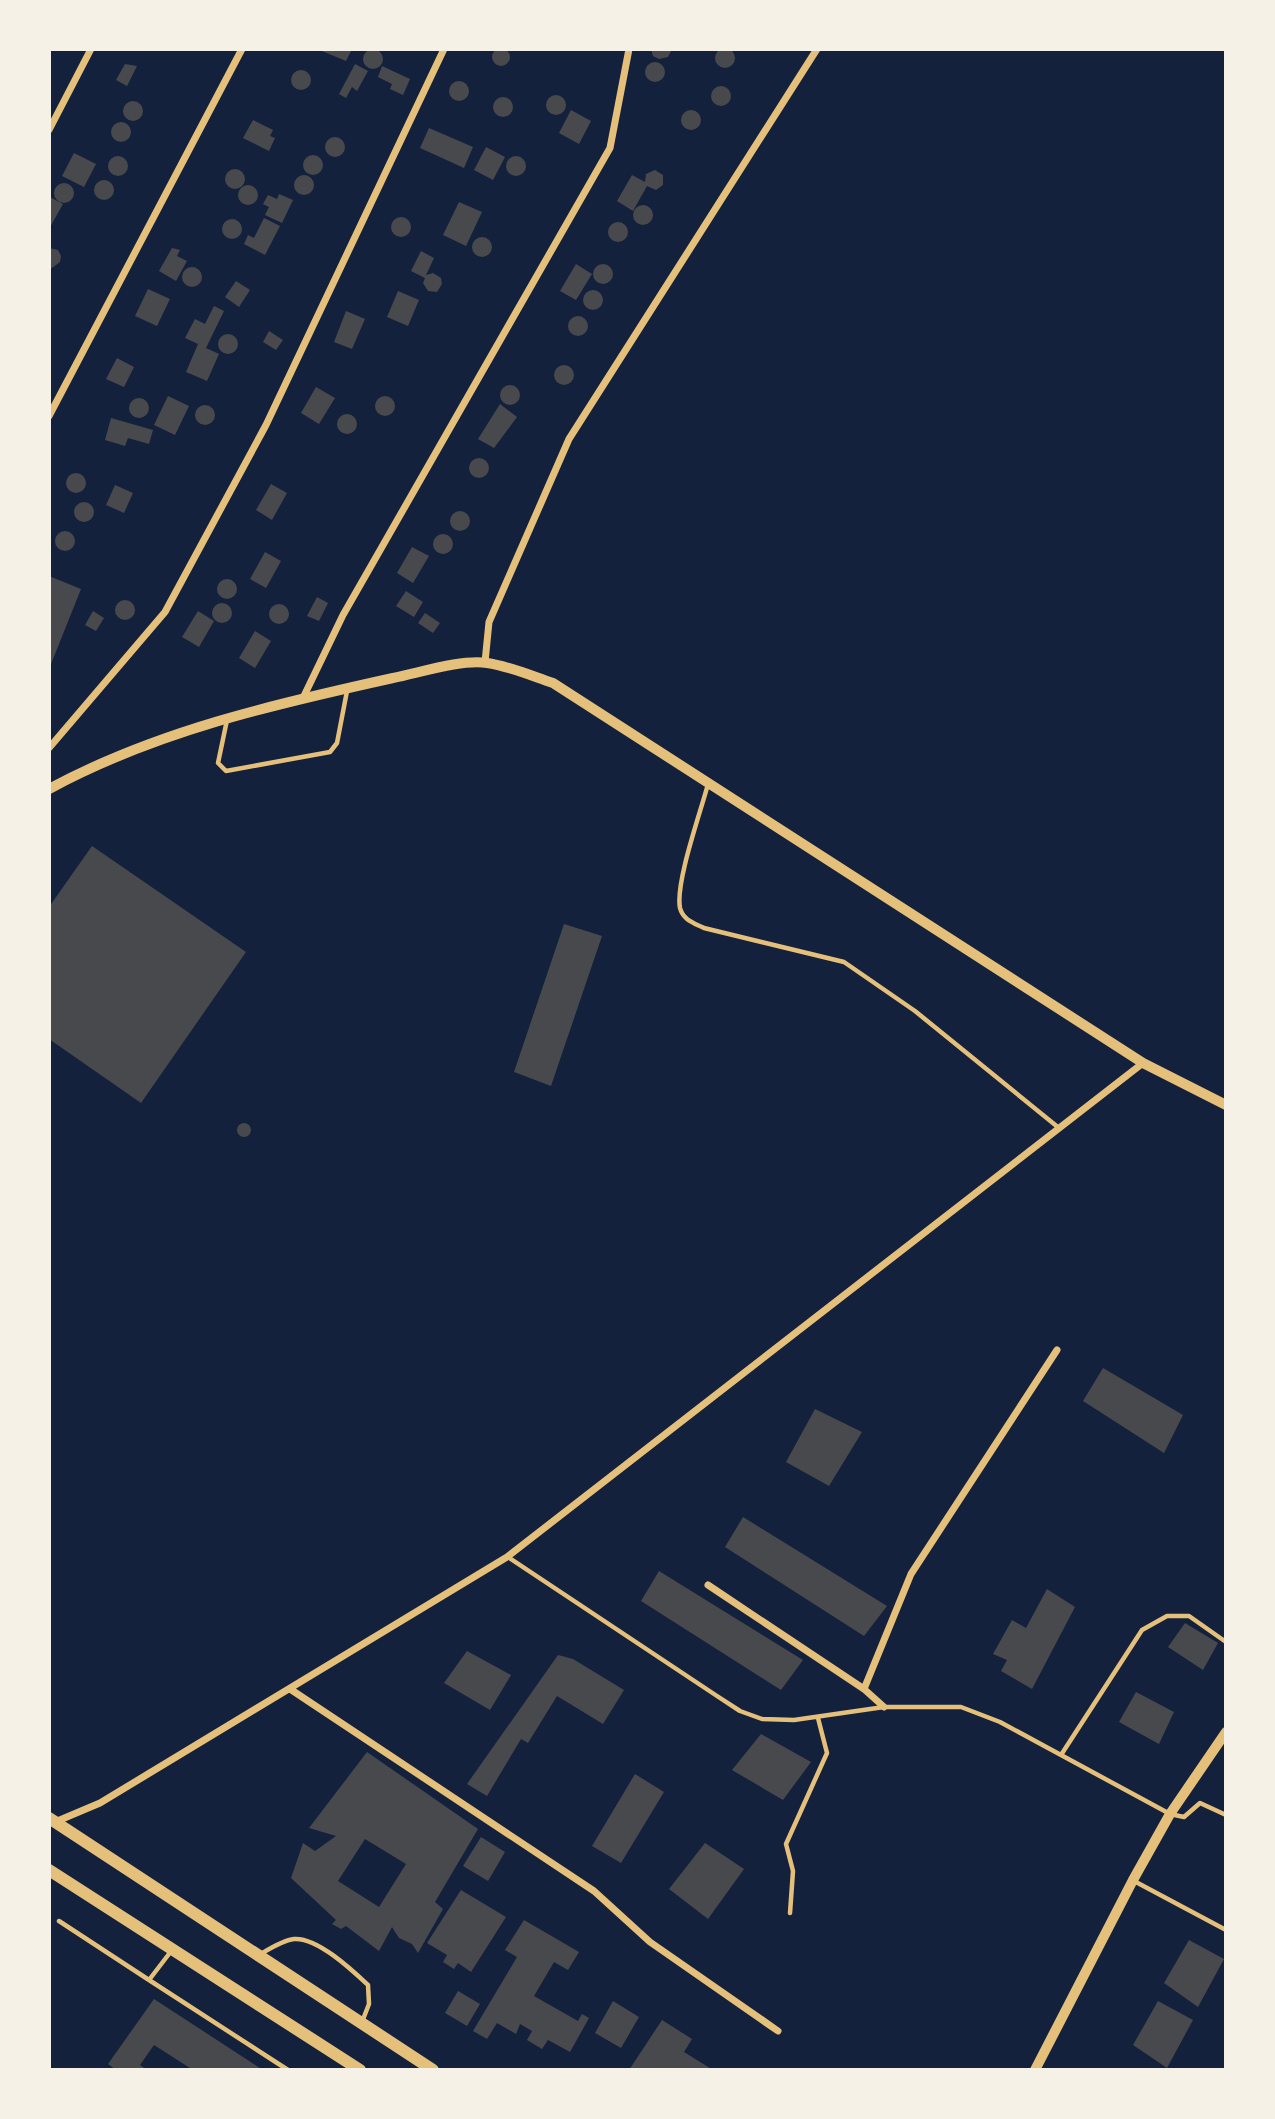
<svg xmlns="http://www.w3.org/2000/svg" width="1275" height="2119" font-family="'PT Sans Narrow',sans-serif">
<style>
.building{fill:#48494c;fill-rule:evenodd}
.lines{fill:none;stroke-linecap:round;stroke-linejoin:round}
.service{stroke:#e5c07b;stroke-width:4.5}
.minor{stroke:#e5c07b;stroke-width:7}
.tertiary{stroke:#e5c07b;stroke-width:10}
.secondary{stroke:#e5c07b;stroke-width:12}
</style>
<rect width="100%" height="100%" fill="#14213d"/>
<path class="building" d="M492 57a9 9 0 1 1 18 0a9 9 0 1 1-18 0Z
M715 58a10 10 0 1 1 20 0a10 10 0 1 1-20 0Z
M317,49H352L346,61Z
M651,49H671V51L668,57L659,59L653,56Z
M363 59a10 10 0 1 1 20 0a10 10 0 1 1-20 0Z
M645 72a10 10 0 1 1 20 0a10 10 0 1 1-20 0Z
M125,64L137,66L127,86L116,80Z
M355,64L368,71L357,91L352,87L346,98L339,94Z
M382,66L410,79L403,95L390,89L392,84L378,77Z
M291 80a10 10 0 1 1 20 0a10 10 0 1 1-20 0Z
M449 91a10 10 0 1 1 20 0a10 10 0 1 1-20 0Z
M711 96a10 10 0 1 1 20 0a10 10 0 1 1-20 0Z
M546 105a10 10 0 1 1 20 0a10 10 0 1 1-20 0Z
M493 107a10 10 0 1 1 20 0a10 10 0 1 1-20 0Z
M123 111a10 10 0 1 1 20 0a10 10 0 1 1-20 0Z
M571,110L591,121L579,144L559,133Z
M681 120a10 10 0 1 1 20 0a10 10 0 1 1-20 0Z
M253,120L273,130L270,136L275,138L269,151L243,138Z
M111 132a10 10 0 1 1 20 0a10 10 0 1 1-20 0Z
M429,128L473,147L464,168L420,148Z
M325 147a10 10 0 1 1 20 0a10 10 0 1 1-20 0Z
M486,147L505,157L493,180L474,170Z
M74,153L96,164L84,187L62,176Z
M303 165a10 10 0 1 1 20 0a10 10 0 1 1-20 0Z
M108 166a10 10 0 1 1 20 0a10 10 0 1 1-20 0Z
M506 166a10 10 0 1 1 20 0a10 10 0 1 1-20 0Z
M225 179a10 10 0 1 1 20 0a10 10 0 1 1-20 0Z
M655,170L663,175V185L656,190L647,186L633,211L617,201L632,175L645,182L646,174Z
M294 185a10 10 0 1 1 20 0a10 10 0 1 1-20 0Z
M94 190a10 10 0 1 1 20 0a10 10 0 1 1-20 0Z
M54 193a10 10 0 1 1 20 0a10 10 0 1 1-20 0Z
M238 195a10 10 0 1 1 20 0a10 10 0 1 1-20 0Z
M279,194L293,200L282,223L265,215L269,207L263,204L268,195L277,199Z
M50,197L63,204L49,229V200Z
M459,202L482,212L466,246L443,235Z
M633 215a10 10 0 1 1 20 0a10 10 0 1 1-20 0Z
M391 227a10 10 0 1 1 20 0a10 10 0 1 1-20 0Z
M264,218L280,226L265,255L244,244L248,235L254,238Z
M222 229a10 10 0 1 1 20 0a10 10 0 1 1-20 0Z
M608 232a10 10 0 1 1 20 0a10 10 0 1 1-20 0Z
M472 247a10 10 0 1 1 20 0a10 10 0 1 1-20 0Z
M49,248L58,250L61,256L60,262L52,268L49,267Z
M172,248L180,250L177,256L187,261L176,281L159,271Z
M421,251L434,258L426,275L433,273L441,278L442,284L437,292L428,291L423,283L425,278L411,271Z
M576,264L592,274L576,300L560,291Z
M593 274a10 10 0 1 1 20 0a10 10 0 1 1-20 0Z
M182 277a10 10 0 1 1 20 0a10 10 0 1 1-20 0Z
M236,281L250,290L239,307L225,297Z
M148,289L170,299L157,326L135,316Z
M583 300a10 10 0 1 1 20 0a10 10 0 1 1-20 0Z
M398,291L419,300L408,326L387,317Z
M214,306L224,311L206,348L219,354L207,381L186,372L198,344L185,338L195,319L205,324Z
M346,311L365,319L352,349L334,342Z
M568 326a10 10 0 1 1 20 0a10 10 0 1 1-20 0Z
M269,331L283,340L276,350L263,342Z
M218 344a10 10 0 1 1 20 0a10 10 0 1 1-20 0Z
M117,358L134,367L124,387L106,379Z
M554 375a10 10 0 1 1 20 0a10 10 0 1 1-20 0Z
M500 395a10 10 0 1 1 20 0a10 10 0 1 1-20 0Z
M316,387L335,398L319,424L301,413Z
M168,396L189,406L175,435L154,425Z
M375 406a10 10 0 1 1 20 0a10 10 0 1 1-20 0Z
M129 408a10 10 0 1 1 20 0a10 10 0 1 1-20 0Z
M500,404L517,417L494,448L478,439Z
M195 415a10 10 0 1 1 20 0a10 10 0 1 1-20 0Z
M337 424a10 10 0 1 1 20 0a10 10 0 1 1-20 0Z
M111,418L153,430L149,444L128,438L125,446L105,440Z
M469 468a10 10 0 1 1 20 0a10 10 0 1 1-20 0Z
M66 483a10 10 0 1 1 20 0a10 10 0 1 1-20 0Z
M271,484L287,493L272,520L256,510Z
M115,485L133,493L124,513L106,505Z
M74 512a10 10 0 1 1 20 0a10 10 0 1 1-20 0Z
M450 521a10 10 0 1 1 20 0a10 10 0 1 1-20 0Z
M55 541a10 10 0 1 1 20 0a10 10 0 1 1-20 0Z
M433 544a10 10 0 1 1 20 0a10 10 0 1 1-20 0Z
M412,547L429,556L413,583L397,573Z
M265,552L281,561L266,588L250,579Z
M49,576L81,589L49,669Z
M217 589a10 10 0 1 1 20 0a10 10 0 1 1-20 0Z
M406,591L423,602L414,617L396,606Z
M317,597L328,603L319,621L307,616Z
M115 610a10 10 0 1 1 20 0a10 10 0 1 1-20 0Z
M212 613a10 10 0 1 1 20 0a10 10 0 1 1-20 0Z
M269 614a10 10 0 1 1 20 0a10 10 0 1 1-20 0Z
M93,611L104,618L96,631L85,625Z
M198,611L214,621L199,647L182,637Z
M425,613L440,623L433,633L418,623Z
M255,631L271,641L255,668L239,658Z
M92,846L246,952L141,1103L49,1039V907Z
M564,924L602,936L551,1086L514,1072Z
M237 1130a7 7 0 1 1 14 0a7 7 0 1 1-14 0Z
M1103,1368L1183,1415L1164,1453L1083,1401Z
M815,1409L862,1432L829,1486L786,1462Z
M743,1517L887,1606L864,1636L725,1547Z
M659,1571L803,1660L781,1690L641,1601Z
M1047,1589L1075,1607L1032,1689L1001,1671L1007,1660L993,1654L1012,1620L1026,1628Z
M1185,1623L1218,1643L1203,1670L1168,1647Z
M467,1651L511,1675L490,1710L444,1683Z
M558,1655L573,1659L624,1690L603,1724L557,1696L528,1743L521,1739L487,1796L467,1784Z
M1136,1692L1174,1712L1159,1744L1119,1722Z
M761,1734L811,1762L783,1800L732,1770Z
M367,1752L478,1829L435,1902L443,1909L418,1953L412,1944L399,1938L392,1927L379,1951L346,1926L341,1929L332,1924L336,1920L291,1878L303,1843L315,1851L336,1836L309,1828ZM365,1839L406,1864L379,1907L338,1881Z
M635,1774L664,1792L621,1863L592,1846Z
M481,1837L505,1852L488,1881L463,1866Z
M705,1843L744,1869L708,1919L669,1889Z
M461,1890L506,1917L471,1972L458,1963L454,1969L443,1962L447,1955L427,1943Z
M524,1920L579,1952L568,1970L554,1962L534,1996L578,2021L582,2014L589,2018L570,2052L548,2040L542,2049L527,2040L532,2031L520,2024L516,2034L497,2023L487,2039L473,2031L517,1957L505,1950Z
M1189,1940L1224,1959L1198,2007L1164,1983Z
M458,1991L480,2004L467,2026L445,2013Z
M154,1999L263,2070H193L154,2045L140,2065L147,2070H116L108,2064Z
M613,2001L639,2017L621,2048L595,2033Z
M1158,2001L1193,2020L1167,2068L1133,2045Z
M662,2020L692,2039L684,2052L713,2070H629Z"/>
<g class="lines">
<path class="service" d="M227,720L218,763L226,771L330,752L337,743L347,691
M708,784C701,811 675,883 680,908C683,920 694,923 704,928L844,962L915,1011L1059,1128
M508,1557L717,1696L740,1711L762,1719L794,1720L884,1707H961L1000,1722L1170,1814L1184,1817L1200,1803L1226,1815
M1061,1755L1142,1630L1167,1616H1189L1226,1642
M1134,1881L1226,1930
M790,1913L793,1871L786,1844L827,1753L818,1718
M59,1921L149,1980L172,1950
M259,1955C269,1949 283,1940 294,1939C317,1937 352,1970 368,1985L369,2004L362,2022
M149,1980L288,2070"/>
<path class="minor" d="M49,130L91,49
M49,416L242,49
M485,662L489,622L569,439L817,49
M303,698L343,615L610,148L629,49
M49,748L165,612L266,425L444,49
M708,1585L864,1689L884,1707
M290,1689L594,1891L650,1942L778,2031
M864,1689L911,1574L1057,1350
M55,1822L100,1803L507,1557L1143,1063"/>
<path class="tertiary" d="M49,789C156,731 275,704 393,678C419,673 461,659 487,663C509,666 532,676 553,683L1143,1063L1226,1105
M1035,2070L1133,1880L1170,1814L1226,1732"/>
<path class="secondary" d="M49,1818L433,2070
M49,1870L360,2070"/>
</g>
<rect width="1275" height="2119" fill="none" stroke="#f6f1e7" stroke-width="102"/>
</svg>
